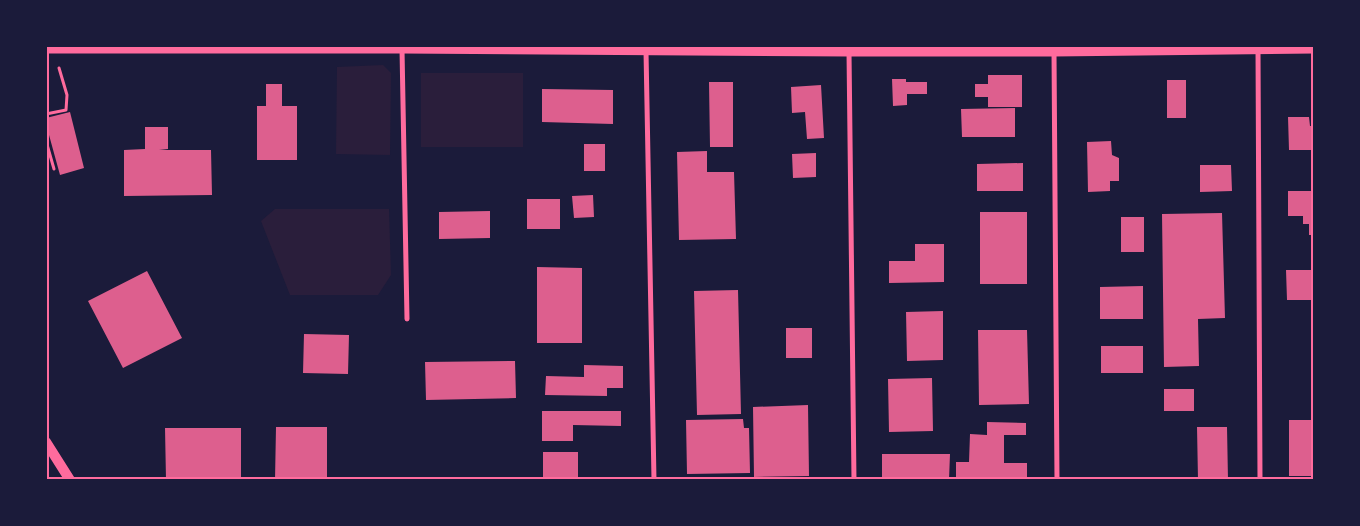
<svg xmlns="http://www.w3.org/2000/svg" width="1360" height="526" font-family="'IBM Plex Sans',sans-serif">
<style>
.green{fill:#2a1e3b}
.building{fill:#dd5f8e}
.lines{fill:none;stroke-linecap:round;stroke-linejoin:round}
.path{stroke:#ff6b9d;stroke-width:3}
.minor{stroke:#ff6b9d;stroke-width:5}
.tertiary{stroke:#ff6b9d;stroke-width:9}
.secondary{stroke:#ff6b9d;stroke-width:10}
.neatline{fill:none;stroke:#ff6b9d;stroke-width:2}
</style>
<rect width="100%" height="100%" fill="#1b1b3a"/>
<path class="green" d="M383,65L391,73L390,155L336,154L337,67Z
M421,73H523V147H421Z
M275,209H389L391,275L378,295H290L261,221Z"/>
<path class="building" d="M988,75H1022V107H988V97H975V84H988Z
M892,79H906V82H927V94H907V105L893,106Z
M1167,80H1186V118H1167Z
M709,82H733V147H710Z
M266,84H282V106H297V160H257V106H266Z
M821,85L824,138L807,139L805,112L792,113L791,87Z
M542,89L613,90V124L542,122Z
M1015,108V137H962L961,109Z
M70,112L84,168L60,175L46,124V118Z
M1288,117H1309L1310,126H1314V150H1289Z
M145,127H168V149L159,150H211L212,195L124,196V150L145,149Z
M1111,141L1112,155L1119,158V181H1110V191L1088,192L1087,142Z
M584,144H605V171H584Z
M707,151V172H734L736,239L679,240L677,152Z
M816,153V177L793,178L792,154Z
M1023,163V191H977V164Z
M1200,165H1231L1232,191L1200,192Z
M1288,191H1314V235H1309V224H1303V216H1288Z
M593,195L594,217L574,218L572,196Z
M527,199H560V229H527Z
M490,211V238L439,239V212Z
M980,212H1027V284H980Z
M1222,213L1225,318L1198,319L1199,366L1164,367L1162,214Z
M1121,217H1144V252H1121Z
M915,244H944V282L889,283V261H915Z
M537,267L582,268V343H537Z
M1286,270H1314V300H1287Z
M147,271L182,338L123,368L88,301Z
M1143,286V319H1100V287Z
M738,290L741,414L697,415L694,291Z
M943,311V360L907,361L906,312Z
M786,328H812V358H786Z
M978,330H1027L1029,404L979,405Z
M304,334L349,335L348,374L303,373Z
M1101,346H1143V373H1101Z
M515,361L516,398L426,400L425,362Z
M584,365L623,366V388H607V396L545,395L546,376L584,377Z
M932,378L933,431L889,432L888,379Z
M1164,389H1194V411H1164Z
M808,405L809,476L754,477L753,407Z
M542,411H621V426L573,425V441H542Z
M743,419L744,428H749L750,473L687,474L686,420Z
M1289,420H1314V476H1289Z
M987,422L1026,423V435H1004V463H1027V480H956V462H969L970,434L987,435Z
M276,427H327V480H275Z
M1197,427H1227L1228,480H1198Z
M165,428H241V480H166Z
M543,452H578V480H543Z
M882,454H950L949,480H882Z"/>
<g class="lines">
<path class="path" d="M46,114L66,110L67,95L59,68
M46,141L54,169"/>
<path class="minor" d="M402,49L407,319
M1258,49L1260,480
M646,51L654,480
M849,52L854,480
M1054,52L1057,480"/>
<path class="tertiary" d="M46,49H402L849,52H1054L1314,49"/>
<path class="secondary" d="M46,442L70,480"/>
</g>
<rect width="1360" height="526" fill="none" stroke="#1b1b3a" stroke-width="95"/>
<rect x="48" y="48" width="1264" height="430" class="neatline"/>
</svg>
